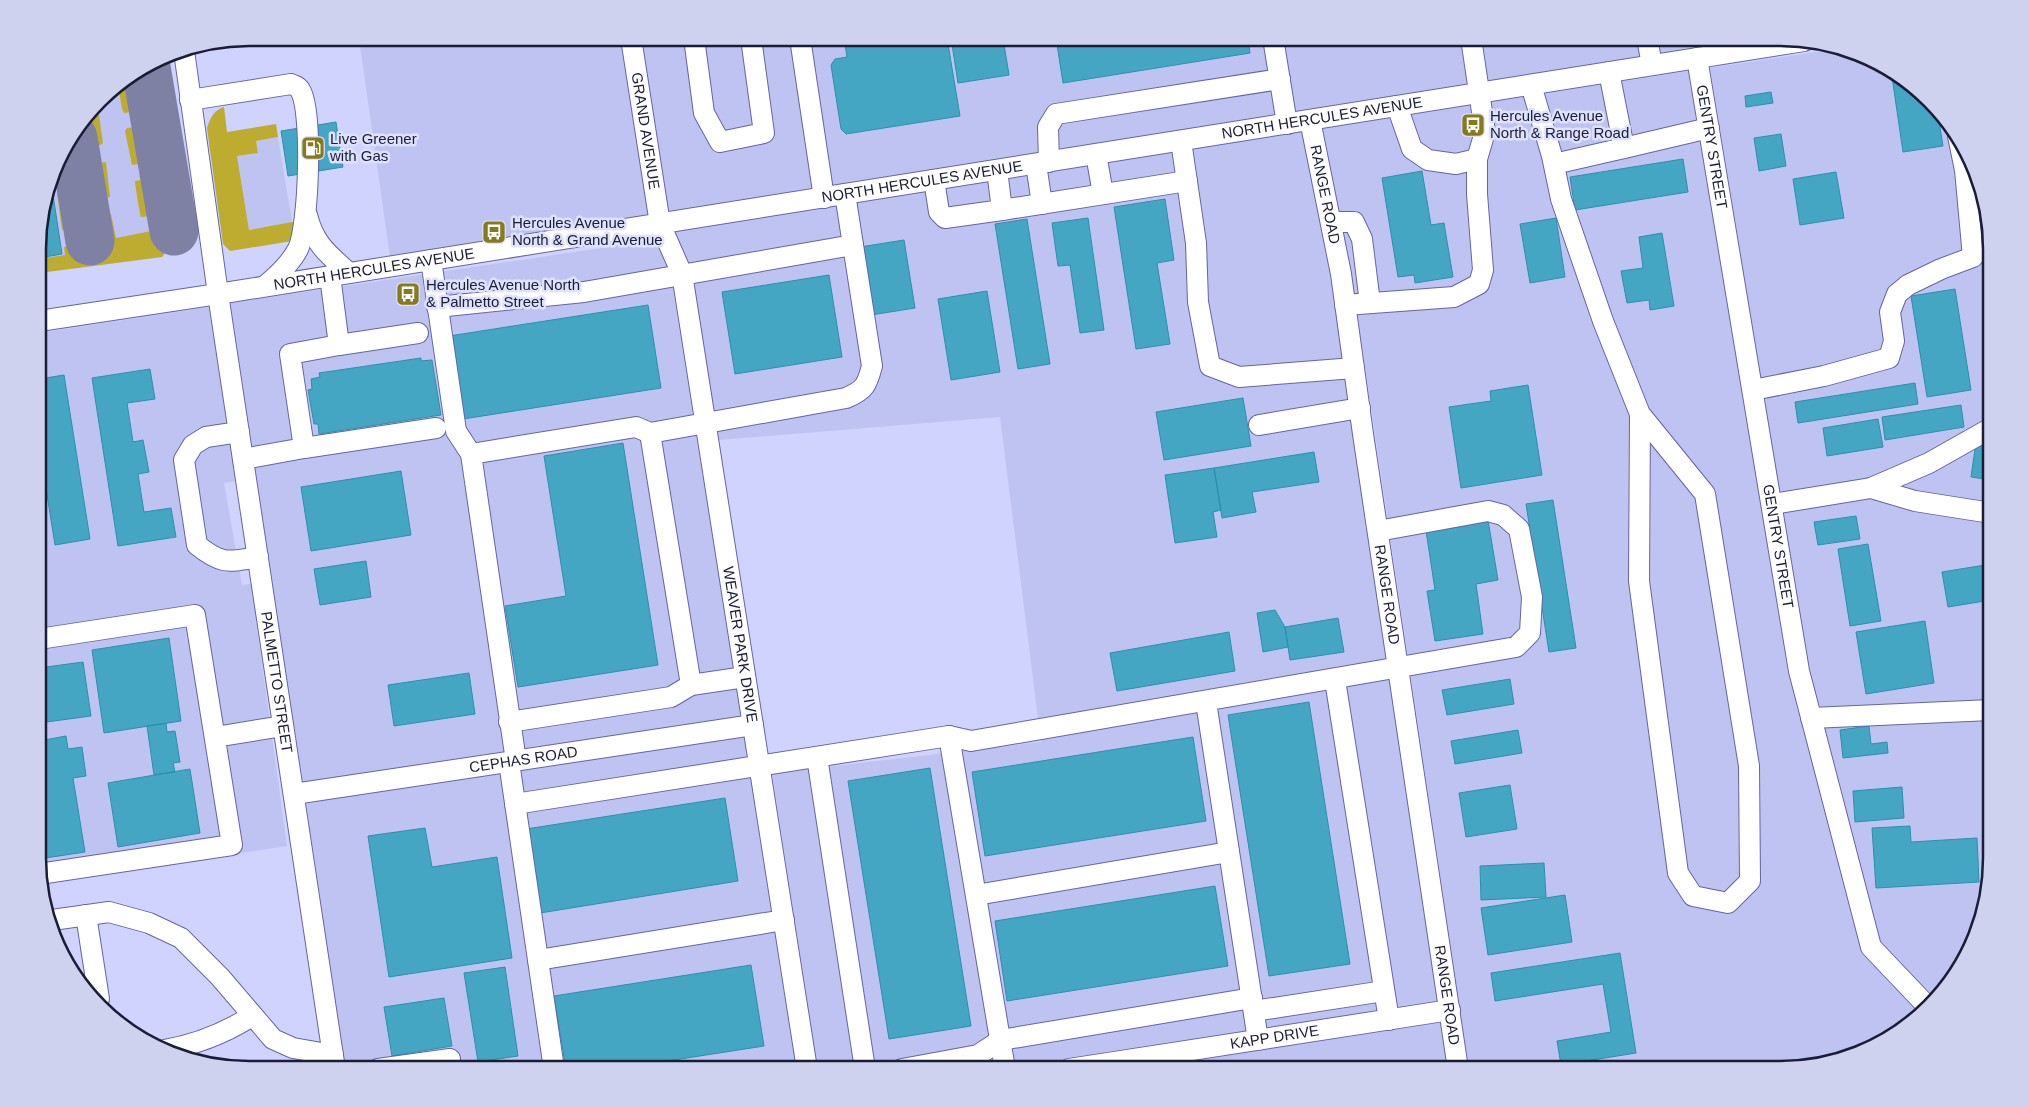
<svg xmlns="http://www.w3.org/2000/svg" width="2029" height="1107" font-family="Arial,sans-serif">
<style>
.built{fill:#bfc3f1}
.green{fill:#beac30}
.lines{fill:none;stroke-linecap:round;stroke-linejoin:round}
.taxiway{stroke:#7e81a4;stroke-width:49}
.building{fill:#45a6c3;stroke:#2a90ac}
.minor-casing{stroke:#6365a5;stroke-width:22}
.minor{stroke:#fff;stroke-width:20}
.labels{text-anchor:middle;stroke-width:5;stroke-linejoin:round;paint-order:stroke}
.poi-label{font-size:15px;fill:#1b1c36;stroke:#dfe2ff;text-anchor:start}
.street-label{font-size:15px;fill:#1b1c36;stroke:#dfe2ff}
.rim{fill:none;stroke:#1b1c36;stroke-width:2.5}
</style>
<rect width="100%" height="100%" fill="#cfd3fe"/>
<path class="built" d="M359,38H620L648,216L390,257Z
M641,38H1461L1468,85L669,213Z
M1482,38H1764L1488,81Z
M1843,48L1885,66L1956,132L1980,181L1991,235V871L1963,963L1930,1007L1886,1041L1793,1069H1469L1351,272L1323,128L1689,71L1789,673L1824,804L1844,799L1809,669L1710,68Z
M164,56L189,220L162,257L39,273V222L59,155L109,90Z
M1302,131L1330,275L1438,1002L1012,1069H818L772,773L1041,742L1000,417L718,440L692,273L675,231Z
M278,137L292,222L249,230L237,156L258,153L256,141Z
M656,240L671,277L741,717L303,784L230,303Z
M209,307L236,481L224,483L242,585L251,584L287,846L39,884V333Z
M744,736L796,1069H345L306,802Z
M1441,1021L1448,1069H1133Z"/>
<path class="green" d="M164,56L189,220L162,257L39,273V259L65,255L64,247L97,242L94,216L111,214L116,238L171,227L172,232L180,231L152,63Z
M138,73L140,74L145,107L142,110L124,113L122,109L118,85Z
M224,107L227,132L276,124L278,137L256,141L258,153L237,156L249,230L292,222L294,223V238L292,241L230,251L223,244L207,128C210,118 214,110 224,107Z
M98,108L103,143C98,148 88,148 82,146L80,129L95,109Z
M146,126L150,128L154,157L152,162L132,165L125,131L127,128Z
M67,146L70,172L66,176L54,178L59,155Z
M106,162L110,197L95,199L90,197L85,167L91,164Z
M151,178L156,179L161,192L163,210L160,215L141,217C140,215 135,185 135,181Z
M69,192L74,196L79,224L73,228L62,230L57,193Z"/>
<g class="lines">
<path class="taxiway" d="M146,67L174,231
M73,138L90,241"/>
</g>
<path class="building" d="M844,38H947L960,116L846,134L841,129L831,65L835,59L847,57Z
M951,38H1003L1009,75L958,83Z
M1056,38H1248L1250,53L1063,83Z
M1891,70L1938,115L1943,146L1903,152Z
M1771,92L1773,103L1746,107L1745,96Z
M336,122L343,167L288,176L281,131Z
M1781,134L1786,166L1759,171L1754,138Z
M1683,159L1688,192L1575,210L1570,177Z
M1422,171L1431,225L1444,223L1453,277L1415,283L1414,275L1398,277L1382,178Z
M1836,172L1844,218L1800,225L1793,179Z
M51,182L62,254L39,258V222Z
M1165,199L1174,260L1157,263L1170,344L1136,349L1114,207Z
M1088,218L1104,330L1080,333L1070,265L1058,266L1052,223Z
M1556,218L1565,277L1530,283L1520,224Z
M1027,219L1050,364L1018,369L995,224Z
M1662,233L1674,306L1650,310L1649,300L1627,303L1621,271L1643,268L1639,237Z
M904,240L915,308L871,315L860,247Z
M829,275L842,357L735,374L722,292Z
M1955,289L1971,390L1927,397L1911,296Z
M987,291L1000,372L951,380L938,299Z
M648,305L661,388L463,419L449,336Z
M421,358V361L432,360L441,415L319,434L318,424H314L308,390L312,389L311,379L320,377L319,373Z
M150,369L155,399L127,403L133,442L143,440L149,472L138,474L144,512L171,508L176,537L118,546L92,378Z
M64,375L90,539L55,545L39,444V379Z
M1915,383L1918,404L1798,423L1795,402Z
M1528,385L1542,475L1461,488L1449,407L1491,401L1490,391Z
M1243,398L1251,446L1164,460L1156,412Z
M1961,405L1964,427L1885,440L1882,417Z
M1878,419L1883,447L1827,456L1823,428Z
M1976,442L1991,444V480L1971,477Z
M623,443L658,665L518,687L505,606L566,596L544,456Z
M1314,452L1319,482L1252,492L1256,512L1222,518L1214,468Z
M1214,468L1221,510L1213,512L1217,537L1175,543L1165,475Z
M401,471L411,535L311,551L301,487Z
M1553,500L1576,648L1549,652L1526,504Z
M1487,514L1498,580L1476,584L1483,634L1435,641L1427,591L1435,590L1425,524Z
M1856,516L1860,539L1818,545L1814,522Z
M1868,544L1881,621L1850,626L1838,549Z
M366,561L371,597L320,605L314,569Z
M1991,564V600L1948,607L1942,572Z
M1275,610L1285,627L1288,647L1263,652L1257,613Z
M1338,618L1344,652L1290,660L1285,627Z
M1925,621L1934,683L1866,694L1856,632Z
M1229,632L1235,671L1117,691L1110,653Z
M169,638L181,721L104,733L92,650Z
M83,662L91,716L39,723V668Z
M469,673L475,714L394,726L388,685Z
M1510,679L1514,704L1447,715L1442,690Z
M1309,702L1350,964L1269,976L1228,715Z
M166,723L167,732L175,731L180,762L173,763L175,772L154,775L147,726Z
M1869,726L1871,744L1887,742L1888,753L1843,758L1840,730Z
M1518,730L1522,753L1455,764L1451,741Z
M66,736L68,749L82,747L86,776L73,778L85,852L39,859V741Z
M1193,737L1206,821L985,856L972,772Z
M930,768L971,1026L889,1039L848,781Z
M190,769L200,833L118,847L108,783Z
M1510,785L1517,829L1466,837L1459,793Z
M1902,787L1904,818L1855,822L1853,791Z
M725,798L738,881L540,913L526,829Z
M1910,826L1911,842L1977,838L1979,882L1876,888L1872,828Z
M425,828L432,867L497,857L512,958L389,977L368,836Z
M1544,863L1546,897L1481,900L1480,866Z
M1215,886L1228,966L1007,1001L995,921Z
M1565,895L1572,942L1488,955L1481,908Z
M1620,953L1636,1053L1561,1065L1557,1041L1611,1032L1603,984L1495,1001L1491,973Z
M751,965L764,1046L616,1069H566L554,996Z
M505,967L518,1056L478,1062L464,973Z
M444,998L452,1046L392,1056L384,1007Z
M1406,1061L1407,1069H1353Z
M1647,1061L1649,1069H1595Z"/>
<g class="lines">
<g class="minor-casing">
<g id="minor">
<path id="s1" d="M631,38L660,224L682,274L807,1069"/>
<path d="M694,38L704,113L720,142L764,133L751,38"/>
<path d="M800,38L824,198"/>
<path d="M1273,38L1287,124"/>
<path d="M1647,38L1652,65"/>
<path id="s2" d="M184,51L218,294L335,1069"/>
<path id="s3" d="M1697,58L1799,671L1871,947L1929,1008"/>
<path d="M1531,85L1552,156L1561,199L1603,321L1640,414L1639,581L1678,873L1693,896L1728,903L1750,881L1749,766L1705,494L1640,414"/>
<path d="M190,100L291,84C295,86 298,86 300,90C313,109 309,227 298,249C291,263 277,276 265,286"/>
<path d="M1397,106L1412,149L1428,160L1456,164L1477,159"/>
<path id="s4" d="M1310,120L1341,274L1363,434L1458,1069"/>
<path d="M1181,141L1196,243L1198,302L1210,366L1239,377L1354,368"/>
<path d="M1624,148L1709,128"/>
<path d="M1096,154L1103,194"/>
<path d="M1049,162L1048,127L1056,114L1280,79"/>
<path d="M1036,164L1042,204"/>
<path d="M1554,164L1624,148L1609,72"/>
<path d="M934,180L939,212L945,218L1002,210L997,170"/>
<path d="M1002,210L1187,181"/>
<path d="M307,215C314,244 328,254 349,273"/>
<path d="M1331,222H1354L1362,239L1370,303"/>
<path d="M431,260L456,431L471,454"/>
<path d="M330,276L339,345L418,333"/>
<path d="M1345,305L1454,297L1479,284L1483,270L1477,194V159L1485,132L1471,38"/>
<path d="M437,307L584,292L853,245"/>
<path id="s5" d="M39,321L218,294L1804,41"/>
<path d="M1753,390L1824,376L1889,358L1894,341L1890,312L1897,294L1908,285L1941,269L1973,257L1965,170L1958,136"/>
<path d="M1259,425L1360,408"/>
<path d="M239,432L206,437L193,445L184,460L197,545C222,565 228,562 258,557"/>
<path d="M650,433L691,685L745,677"/>
<path d="M304,448L436,428"/>
<path d="M243,459L304,448L290,354L339,345"/>
<path d="M1871,488L1915,501L1991,513"/>
<path d="M1773,504L1871,488L1929,463L1991,428"/>
<path d="M39,639L195,615L232,845L39,874"/>
<path d="M1335,680L1389,1020"/>
<path d="M1206,702L1258,1040"/>
<path d="M1811,718L1991,710"/>
<path d="M509,722L671,697L691,685"/>
<path d="M949,736L1005,1069"/>
<path d="M215,737L283,726"/>
<path d="M817,757L865,1069"/>
<path d="M516,761L471,454L636,427L650,433L846,398C865,390 867,385 872,366L845,194"/>
<path d="M509,762L554,1069"/>
<path id="s6" d="M294,794L753,725"/>
<path d="M515,804L949,736L971,741L1516,647L1530,633L1532,597L1519,529L1503,515L1488,511L1378,531"/>
<path d="M976,895L1229,852"/>
<path d="M86,915L99,999"/>
<path d="M52,920L109,912L149,923L181,938L220,977L273,1039L293,1048L333,1055"/>
<path d="M538,960L784,920"/>
<path d="M1254,1011L1384,991"/>
<path d="M164,1050C195,1045 225,1033 252,1016"/>
<path d="M378,1069L450,1059"/>
<path d="M902,1069L978,1055L1001,1040L1252,998"/>
<path id="s7" d="M1069,1069L1450,1010"/>
</g>
</g>
<use href="#minor" class="minor"/>
</g>
<defs>
<g id="bus-square" transform="scale(1.25)"><rect x="-9" y="-9" width="18" height="18" rx="4" fill="#86791e" stroke="#dfe2ff"/><path d="M-5-6H5V4H4V6H2V4H-2V6H-4V4H-5ZM-3.5-4V0h7V-4ZM-3.5 1.2v1.5H-2V1.2ZM2 1.2v1.5H3.5V1.2Z" fill="#fff"/></g>
<g id="fuel-square" transform="scale(1.25)"><rect x="-9" y="-9" width="18" height="18" rx="4" fill="#86791e" stroke="#dfe2ff"/><path d="M-5.5-6h7V0h2V4h1.3V-2.5L3-4.5l.8-.8L6-3V5H2.5V1h-1V6h-7ZM-4.2-4.7v3.2H.2V-4.7Z" fill="#fff"/></g>
</defs>
<g fill-rule="evenodd">
<use href="#bus-square" x="1473" y="125"/>
<use href="#fuel-square" x="313" y="148"/>
<use href="#bus-square" x="494" y="232"/>
<use href="#bus-square" x="408" y="294"/>
</g>
<g class="labels">
<g class="poi-label">
<text x="1490" y="121">Hercules Avenue<tspan x="1490" dy="17">North &amp; Range Road</tspan></text>
<text x="330" y="144">Live Greener<tspan x="330" dy="17">with Gas</tspan></text>
<text x="512" y="228">Hercules Avenue<tspan x="512" dy="17">North &amp; Grand Avenue</tspan></text>
<text x="426" y="290">Hercules Avenue North<tspan x="426" dy="17">&amp; Palmetto Street</tspan></text>
</g>
<g class="street-label">
<text dy="5" stroke="none"><textPath href="#s5" startOffset="1299">NORTH HERCULES AVENUE</textPath></text>
<text dy="5" stroke="none"><textPath href="#s1" startOffset="94">GRAND AVENUE</textPath></text>
<text dy="5" stroke="none"><textPath href="#s3" startOffset="90">GENTRY STREET</textPath></text>
<text dy="5" stroke="none"><textPath href="#s5" startOffset="894">NORTH HERCULES AVENUE</textPath></text>
<text dy="5" stroke="none"><textPath href="#s4" startOffset="76">RANGE ROAD</textPath></text>
<text dy="5" stroke="none"><textPath href="#s5" startOffset="339">NORTH HERCULES AVENUE</textPath></text>
<text dy="5" stroke="none"><textPath href="#s3" startOffset="495">GENTRY STREET</textPath></text>
<text dy="5" stroke="none"><textPath href="#s4" startOffset="481">RANGE ROAD</textPath></text>
<text dy="5" stroke="none"><textPath href="#s1" startOffset="618">WEAVER PARK DRIVE</textPath></text>
<text dy="5" stroke="none"><textPath href="#s2" startOffset="638">PALMETTO STREET</textPath></text>
<text dy="5" stroke="none"><textPath href="#s6" startOffset="232">CEPHAS ROAD</textPath></text>
<text dy="5" stroke="none"><textPath href="#s4" startOffset="886">RANGE ROAD</textPath></text>
<text dy="5" stroke="none"><textPath href="#s7" startOffset="208">KAPP DRIVE</textPath></text>
</g>
</g>
<path d="M0 0H2029V1107H0ZM249 46H1780A203 203 0 0 1 1983 249V858A203 203 0 0 1 1780 1061H249A203 203 0 0 1 46 858V249A203 203 0 0 1 249 46Z" fill="#cfd2ef" fill-rule="evenodd"/>
<path class="rim" d="M249 46H1780A203 203 0 0 1 1983 249V858A203 203 0 0 1 1780 1061H249A203 203 0 0 1 46 858V249A203 203 0 0 1 249 46Z"/>
</svg>
